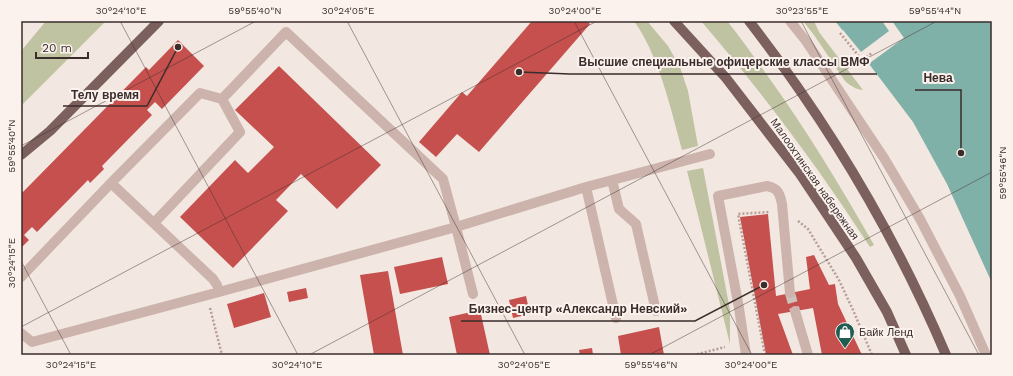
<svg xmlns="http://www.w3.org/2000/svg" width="1013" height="376" font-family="'Work Sans',sans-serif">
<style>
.green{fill:#bfc3a1}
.water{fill:#80b1a8}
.pier{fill:#f3e7e1}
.building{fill:#c5504e}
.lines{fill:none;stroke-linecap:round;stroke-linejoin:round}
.minor-tunnel{stroke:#cec2bd;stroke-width:10;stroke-dasharray:10 5;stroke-linecap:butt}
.path{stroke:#b89d97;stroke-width:2.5;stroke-dasharray:2 2;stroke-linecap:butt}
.minor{stroke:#ccb4ad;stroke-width:10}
.major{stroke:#7c605d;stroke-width:10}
.ticks{fill:none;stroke:#3a2d2b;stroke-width:1;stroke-opacity:0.45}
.labels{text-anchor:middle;stroke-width:4;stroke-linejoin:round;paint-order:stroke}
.street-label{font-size:11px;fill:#3a2d2b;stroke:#fbf2ee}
.poi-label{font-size:11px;fill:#3a2d2b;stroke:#fbf2ee;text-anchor:start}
.leader{fill:none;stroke:#3a2d2b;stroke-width:1.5}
.callout-dot{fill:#3a2d2b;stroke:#fbf2ee;stroke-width:1.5}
.callout-label{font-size:12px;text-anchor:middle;font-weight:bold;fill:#3a2d2b;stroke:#fbf2ee;stroke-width:4;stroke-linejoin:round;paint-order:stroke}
.neatline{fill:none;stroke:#3a2d2b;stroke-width:1.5}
.ticks-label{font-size:10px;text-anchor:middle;fill:#3a2d2b}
</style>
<rect width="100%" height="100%" fill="#f3e7e1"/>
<path class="green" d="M46,21H106L21,106V51Z
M634,21H647L668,46L680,67L688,91L698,146L682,150C673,118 666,86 653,56C648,44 642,32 634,21Z
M701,21H727C741,38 754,57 767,75C806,129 841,187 874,245L870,247C819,168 762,92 701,21Z
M803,21H814L819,32L863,90C855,89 851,86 845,81L814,35Z
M703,168L730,310V344L687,171Z"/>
<path class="water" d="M835,21H992V283L947,184L913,122L860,52Z"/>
<path class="pier" d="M882,21H892L904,38L867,65L841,32L843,30L861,52L889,31Z"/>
<path class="building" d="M532,21H587L590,24L479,152L457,134L436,157L419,142L462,92L467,96Z
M178,40L204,66L162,109L155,102L147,110L152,115L102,166L104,169L90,183L88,180L37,232L32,227L24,235L29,240L21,248V194L146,67L149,70Z
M279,66L381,165L337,209L301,174L276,200L288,211L233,268L180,217L235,160L248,173L274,147L235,110Z
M768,214L776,296L810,289L806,257L814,255L829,285L835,284L838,304L862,355H822L813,308L778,314L793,355H766L740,217Z
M442,257L448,284L400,294L394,267Z
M388,271L403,355H374L360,275Z
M306,288L308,298L289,302L287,292Z
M264,293L271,317L234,328L227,304Z
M526,296L530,314L513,318L509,300Z
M480,310L490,355H457L449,317Z
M659,327L664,355H621L618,336Z
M592,348L593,355H580L579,350Z"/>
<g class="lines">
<path class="minor-tunnel" d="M790,293L795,311"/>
<path class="path" d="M840,33L862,60L872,53
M798,221L808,229L839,280L853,310L872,355
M210,308L222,355
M698,355V354L725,347
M765,355L738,214L770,212"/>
<path class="minor" d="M790,21L806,41L884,158L920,219L960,296L986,355
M612,180L619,209L636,224L656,311
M586,187L616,318
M154,223L240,132L222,99
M21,277L111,183L200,93L222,99L286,32L443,179L456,227L219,292L217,285L213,279L111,183
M473,294L456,227L586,187L710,154
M795,311L808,355
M21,333L32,342L219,292
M746,355L739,308L718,196L767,186C778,188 780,194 782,204L790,293"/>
<path class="major" d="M674,21L726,78L800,174L856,258L887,312L906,355
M749,21C829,124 895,235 946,355
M21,155L50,131L159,21"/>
</g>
<path class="ticks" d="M120,21L298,355M347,21L525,355M574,21L752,355M801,21L979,355M21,146L256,21M21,261L71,355M21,327L597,21M309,355L937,21M649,355L992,172M989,355L992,353"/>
<defs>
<g id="shop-pin" transform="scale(1)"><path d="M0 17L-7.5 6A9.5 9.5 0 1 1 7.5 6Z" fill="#215c52" stroke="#fbf2ee"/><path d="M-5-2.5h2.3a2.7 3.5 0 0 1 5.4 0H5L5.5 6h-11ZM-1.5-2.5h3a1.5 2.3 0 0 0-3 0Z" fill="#fff"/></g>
</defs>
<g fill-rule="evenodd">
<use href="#shop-pin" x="845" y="332"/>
</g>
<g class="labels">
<g class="street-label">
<text transform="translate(815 179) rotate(55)" y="4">Малоохтинская набережная</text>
</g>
<g class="poi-label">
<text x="859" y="336">Байк Ленд</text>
</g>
</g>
<path class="leader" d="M519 72L570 74H877M961 153L961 90H915M178 47L147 106H63M764 285L695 321H461"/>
<g class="callout-dot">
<circle cx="519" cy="72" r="4"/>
<circle cx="961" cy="153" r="4"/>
<circle cx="178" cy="47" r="4"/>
<circle cx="764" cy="285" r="4"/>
</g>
<g class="callout-label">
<text x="724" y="66">Высшие специальные офицерские классы ВМФ</text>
<text x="938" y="82">Нева</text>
<text x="105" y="99">Телу время</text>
<text x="578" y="313">Бизнес-центр «Александр Невский»</text>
</g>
<rect width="1013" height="376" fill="none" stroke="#fbf2ee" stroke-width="44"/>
<path d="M36 52v6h52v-6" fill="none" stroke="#3a2d2b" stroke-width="2"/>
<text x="42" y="52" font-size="12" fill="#3a2d2b" stroke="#fbf2ee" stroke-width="3" paint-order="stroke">20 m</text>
<rect x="22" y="22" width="969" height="332" class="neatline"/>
<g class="ticks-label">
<text x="121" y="14">30°24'10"E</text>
<text x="255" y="14">59°55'40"N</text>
<text x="348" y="14">30°24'05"E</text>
<text x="575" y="14">30°24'00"E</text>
<text x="802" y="14">30°23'55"E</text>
<text x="935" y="14">59°55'44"N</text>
<text transform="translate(11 146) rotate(-90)" y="4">59°55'40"N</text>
<text transform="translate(1002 173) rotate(-90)" y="4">59°55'46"N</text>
<text transform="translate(11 263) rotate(-90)" y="4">30°24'15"E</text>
<text x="71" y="368">30°24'15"E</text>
<text x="297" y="368">30°24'10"E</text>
<text x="524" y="368">30°24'05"E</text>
<text x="651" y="368">59°55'46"N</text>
<text x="751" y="368">30°24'00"E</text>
</g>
</svg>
